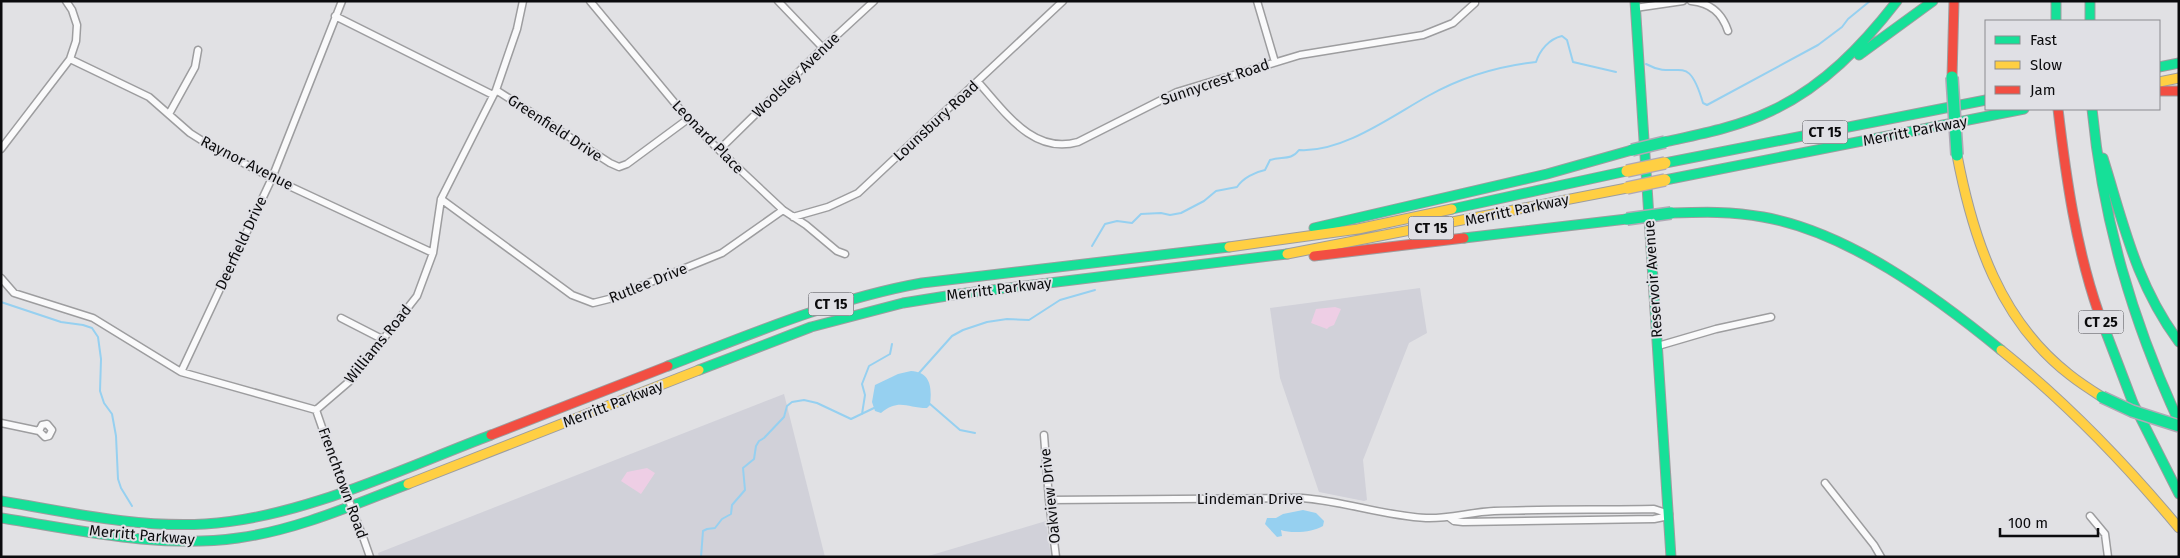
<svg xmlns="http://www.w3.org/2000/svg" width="2180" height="558" font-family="'Fira Sans',sans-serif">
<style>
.built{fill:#d1d1d9}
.green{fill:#eecee5}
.water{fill:#96d0f0}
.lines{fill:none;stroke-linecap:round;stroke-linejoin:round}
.stream{stroke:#96d0f0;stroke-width:2}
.street-casing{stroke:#9d9d9f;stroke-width:9}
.fast-casing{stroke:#9d9d9f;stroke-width:11}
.slow-casing{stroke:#9d9d9f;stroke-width:11}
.jam-casing{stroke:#9d9d9f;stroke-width:11}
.street{stroke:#fafafb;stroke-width:6}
.fast{stroke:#16e098;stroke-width:9}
.slow{stroke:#ffcf43;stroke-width:9}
.jam{stroke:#f24e42;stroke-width:9}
.street-bridge-casing{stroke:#9d9d9f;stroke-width:9;stroke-linecap:butt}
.fast-bridge-casing{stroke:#b0a8b5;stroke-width:14;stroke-linecap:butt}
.slow-bridge-casing{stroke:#b0a8b5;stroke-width:14;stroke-linecap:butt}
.street-bridge{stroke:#fafafb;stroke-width:6}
.fast-bridge{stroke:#16e098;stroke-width:11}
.slow-bridge{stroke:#ffcf43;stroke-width:11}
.labels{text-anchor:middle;stroke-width:4;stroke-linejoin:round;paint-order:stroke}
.shield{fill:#e0e0e5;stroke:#4b4b4e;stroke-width:1}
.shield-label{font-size:14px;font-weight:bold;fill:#0b0b0d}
.street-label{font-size:15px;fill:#0b0b0d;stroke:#e0e0e5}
</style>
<rect width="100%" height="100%" fill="#e1e1e4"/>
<path class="built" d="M1420,288L1427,333L1409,343L1363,460L1367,500L1364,501L1319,492L1280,378L1270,308Z
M784,394L825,557H379L378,553Z
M1046,521L1051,557H925Z"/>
<path class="green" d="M1335,307L1341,309L1334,325L1329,327L1327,329L1311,323L1316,309Z
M647,468L655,473L641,494L621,481L627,472Z"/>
<path class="water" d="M911,371C931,372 932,388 930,405L927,408C907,408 899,398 881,413L875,411L872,402L875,385L898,374Z
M1303,510L1316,513L1324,521L1323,526C1314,532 1292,534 1281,530L1282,536L1277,537L1265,524L1267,518H1276L1283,514Z"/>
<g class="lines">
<path class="stream" d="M1646,64C1679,82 1687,49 1703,103L1707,105L1818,45L1842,27L1848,19L1870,1
M1092,246L1105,224L1117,221L1132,223L1141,214L1161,213L1170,215L1181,213L1204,201L1216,191L1237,187C1243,178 1255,172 1265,170L1270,160C1282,156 1291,161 1299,150C1342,153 1392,116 1428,96C1460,78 1499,66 1536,62C1540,50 1549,39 1562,36L1567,40L1573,62L1616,72
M1,302L61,322L83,325L92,328L98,337L101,359L100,391L104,403L112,414L116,436L118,479L121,488L132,506
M919,373L952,336L963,330L987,322L1007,319L1029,320L1060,300L1095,290
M930,404L960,430L975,433
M862,414L865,395L862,384L869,366L890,354L892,344
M701,557L703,531L707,529L715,528L722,519L731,514L732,505L745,490L743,468L754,459L756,446L759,441L764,438L784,417L787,406L792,402L804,400L817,403L851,419L874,408"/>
<g class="street-casing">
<path id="street" d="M590,1L688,119L719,150L783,210L806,225L837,251L845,254
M778,1L823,48
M1257,1L1275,62
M1691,1C1711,3 1722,13 1728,31
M1635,8L1683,1
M335,16L493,95
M70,59L149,97L190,133L209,145L272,178L433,253
M978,82C1005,112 1033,155 1078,142L1177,92L1300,55L1423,35L1453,23L1475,3
M496,90L610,163L619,167L627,164L688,119
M169,114L195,67L198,50
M1,149L70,59L76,41L77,25L72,10L66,1
M719,150L823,48L874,1
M441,199L572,295L593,303L609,299L722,253L783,210
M793,217L828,207L858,193L1063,1
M1,278L14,293L93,318L181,372L316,410
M341,318L382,339
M1658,346L1716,329L1771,317
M181,372L272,178L342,1
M316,410L351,380L417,296L433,253L441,199L496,90L517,29L523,1
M316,410L334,462
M1,423L39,431L45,437L49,436L52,430L47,424L42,425L39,431
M1044,435L1049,500L1056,557
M1825,483L1874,545L1881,557
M1049,500L1302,498C1344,501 1384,516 1426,518C1449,519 1470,512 1494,511C1547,509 1601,510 1654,509L1669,514L1664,517L1654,519L1463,522L1454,521L1450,518
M2090,516L2105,534L2108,557
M363,537L370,557"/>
</g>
<g class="fast-casing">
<path id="fast" d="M1635,1L1671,557
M2056,1V21
M2090,1V21
M1859,55L1933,1
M2159,67L2179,63
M2092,109C2103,221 2132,320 2179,422
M1665,142C1701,134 1738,127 1771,111C1823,87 1863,45 1897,1
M2103,158C2124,225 2136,284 2179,342
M1665,163L1986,100
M1665,180L2024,109
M1452,209L1627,171
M1671,213C1702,212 1732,211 1763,217C1848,232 1935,296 2001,350
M1314,228L1547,174L1632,150
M1464,238L1627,219
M2099,314L2133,403L2179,494
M668,366C751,334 833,299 922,283L1229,247
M699,370L811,327L903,303L959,294L1287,254
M1,501C68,512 136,528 205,524C301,518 401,469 491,435
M1,518C79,530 159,549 238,538C297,530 353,505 408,484"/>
</g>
<g class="slow-casing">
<path id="slow" d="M2159,82L2179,78
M1957,155C1973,239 2000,321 2070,375C2080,383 2091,390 2102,397
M1229,247L1358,229L1452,209
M1287,254L1627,188
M2001,350C2067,403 2125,463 2179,528
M408,484L699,370"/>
</g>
<g class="jam-casing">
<path id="jam" d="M1952,77L1954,1
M2159,91H2179
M2058,109C2066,178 2076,248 2099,314
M1314,256L1464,238
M491,435L668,366"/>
</g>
<use href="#street" class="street"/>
<use href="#fast" class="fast"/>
<use href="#slow" class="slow"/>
<use href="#jam" class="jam"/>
<g class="street-bridge-casing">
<path id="street-bridge" d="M334,462L363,537"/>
</g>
<g class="fast-bridge-casing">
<path id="fast-bridge" d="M1952,77L1957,155
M1632,150L1665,142
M1627,219L1671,213
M2102,397L2132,411L2179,426"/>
</g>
<g class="slow-bridge-casing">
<path id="slow-bridge" d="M1627,171L1665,163
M1627,188L1665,180"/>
</g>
<use href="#street-bridge" class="street-bridge"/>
<use href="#fast-bridge" class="fast-bridge"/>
<use href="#slow-bridge" class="slow-bridge"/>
</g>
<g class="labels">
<g class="shield">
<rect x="1802.5" y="120.5" width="45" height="23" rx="4"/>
<rect x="1408.5" y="216.5" width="45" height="23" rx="4"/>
<rect x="808.5" y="292.5" width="45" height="23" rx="4"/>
<rect x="2078.5" y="310.5" width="45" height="23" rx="4"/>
</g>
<g class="shield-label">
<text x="1825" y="137">CT 15</text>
<text x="1431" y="233">CT 15</text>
<text x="831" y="309">CT 15</text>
<text x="2101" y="327">CT 25</text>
</g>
<g class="street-label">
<text transform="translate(796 75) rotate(-44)" y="5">Woolsley Avenue</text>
<text transform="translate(1215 82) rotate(-19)" y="5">Sunnycrest Road</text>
<text transform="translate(936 121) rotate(-43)" y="5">Lounsbury Road</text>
<text transform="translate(555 128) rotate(33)" y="5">Greenfield Drive</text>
<text transform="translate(1915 131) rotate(-11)" y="5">Merritt Parkway</text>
<text transform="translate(708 137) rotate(46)" y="5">Leonard Place</text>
<text transform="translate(247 163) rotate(27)" y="5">Raynor Avenue</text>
<text transform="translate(1517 210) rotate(-12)" y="5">Merritt Parkway</text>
<text transform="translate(241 243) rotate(-65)" y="5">Deerfield Drive</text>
<text transform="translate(1653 279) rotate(-94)" y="5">Reservoir Avenue</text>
<text transform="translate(648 283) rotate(-22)" y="5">Rutlee Drive</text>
<text transform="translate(999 289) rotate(-7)" y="5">Merritt Parkway</text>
<text transform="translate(378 344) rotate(-51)" y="5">Williams Road</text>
<text transform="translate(613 404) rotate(-21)" y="5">Merritt Parkway</text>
<text transform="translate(343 483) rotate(70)" y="5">Frenchtown Road</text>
<text transform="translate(1050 496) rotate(-96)" y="5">Oakview Drive</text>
<text x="1250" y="504">Lindeman Drive</text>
<text transform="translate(142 535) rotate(5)" y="5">Merritt Parkway</text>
</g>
</g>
<rect width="2180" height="558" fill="none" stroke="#0b0b0d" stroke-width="5"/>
<rect x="1985" y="20" width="175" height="90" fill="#e0e0e5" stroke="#8b8b8f"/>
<rect x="1995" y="36" width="25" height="8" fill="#16e098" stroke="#8b8b8f"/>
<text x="2030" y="45" font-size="15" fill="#0b0b0d">Fast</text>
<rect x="1995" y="61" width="25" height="8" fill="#ffcf43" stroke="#8b8b8f"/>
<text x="2030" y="70" font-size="15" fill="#0b0b0d">Slow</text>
<rect x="1995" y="86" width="25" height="8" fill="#f24e42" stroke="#8b8b8f"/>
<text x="2030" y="95" font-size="15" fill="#0b0b0d">Jam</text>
<path d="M2000 528v8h98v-8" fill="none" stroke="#0b0b0d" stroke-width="2.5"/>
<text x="2008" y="528" font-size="15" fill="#0b0b0d" stroke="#e0e0e5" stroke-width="4" paint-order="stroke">100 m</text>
</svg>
